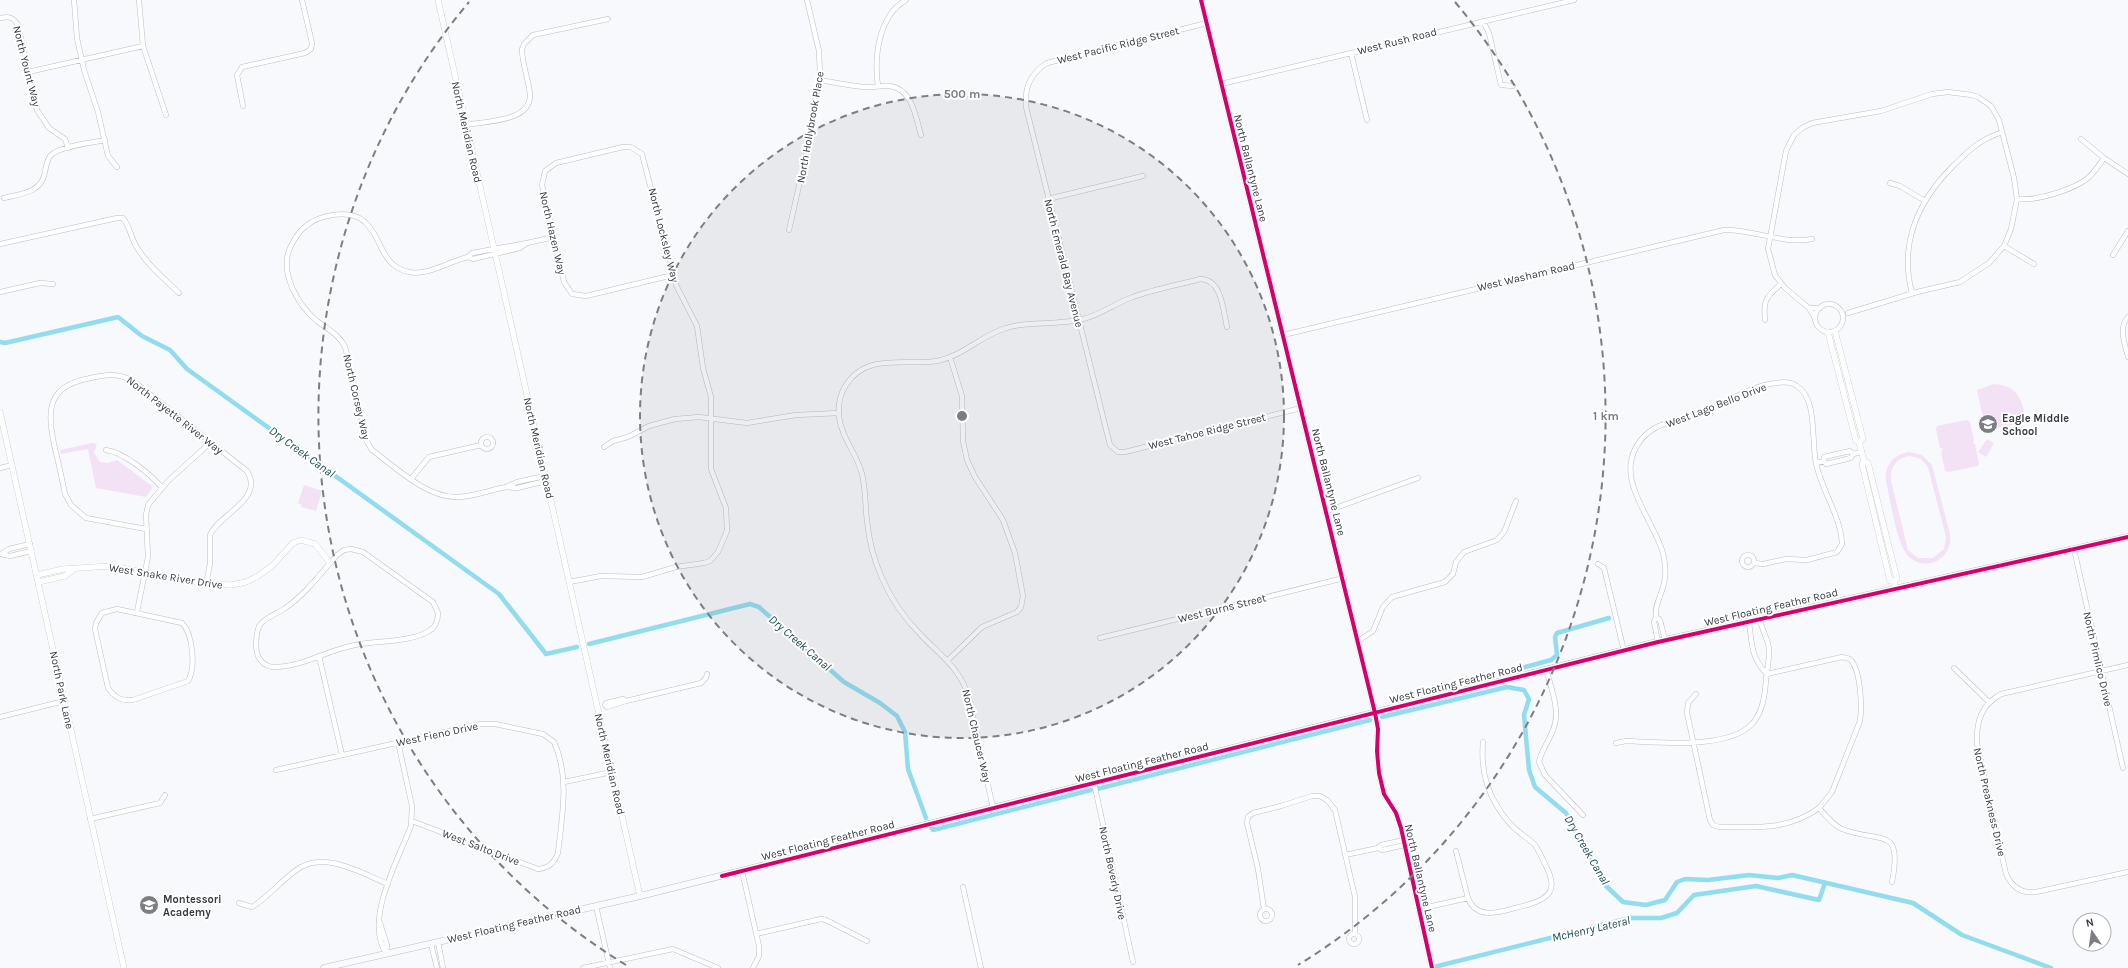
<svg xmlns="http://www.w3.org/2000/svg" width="2128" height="968" font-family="Karla,sans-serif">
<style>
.green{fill:#f3e1f6;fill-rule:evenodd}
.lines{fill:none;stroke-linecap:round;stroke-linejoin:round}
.canal{stroke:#91dcee;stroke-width:4.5}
.minor-casing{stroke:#bcbfc4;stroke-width:5.5}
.tertiary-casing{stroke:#bcbfc4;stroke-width:6}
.secondary-casing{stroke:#bcbfc4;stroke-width:7}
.minor{stroke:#fefeff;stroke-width:4.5}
.tertiary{stroke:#fefeff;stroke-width:5.5}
.secondary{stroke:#fafafc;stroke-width:6}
.cycleway-casing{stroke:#fff;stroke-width:6}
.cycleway{stroke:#d6006c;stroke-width:4}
.ring{fill:none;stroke:#7b7e84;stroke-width:2;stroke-dasharray:7 5}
.labels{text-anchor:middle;stroke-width:4;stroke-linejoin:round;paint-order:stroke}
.street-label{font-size:11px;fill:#383b44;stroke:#fff}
.poi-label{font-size:11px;font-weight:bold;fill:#383b44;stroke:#fff;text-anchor:start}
.water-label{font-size:12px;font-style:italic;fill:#1a4954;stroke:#fff}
.centre{fill:#7b7e84;stroke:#fff;stroke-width:2}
.ring-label{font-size:12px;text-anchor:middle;font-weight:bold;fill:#7b7e84;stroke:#fff;stroke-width:4;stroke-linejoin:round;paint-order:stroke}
</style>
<rect width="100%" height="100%" fill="#f7f9fc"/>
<path class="green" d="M1994,384C2018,386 2023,399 2025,422L1990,430L1985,426L1977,390Z
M1967,420L1970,422L1974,440L1973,443L1975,444L1979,463L1978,466L1948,472L1945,471L1941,452L1943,449L1940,448L1936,429L1937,426Z
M1987,439L1994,443L1986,457L1978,452Z
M92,443L97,444L94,453L100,462L107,463L117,460L152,486V489L146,497L96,488L88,449L61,454L60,450Z
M1909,452L1922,455L1932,465L1950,534C1951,543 1949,552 1941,558C1929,568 1911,564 1904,550C1896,536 1890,499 1886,481C1884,466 1894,454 1909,452ZM1910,456L1921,459L1928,467L1946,537L1944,549L1933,558H1918L1908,550L1891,481C1889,468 1897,457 1910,456Z
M304,485L322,491L316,511L301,507L302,505L298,503Z"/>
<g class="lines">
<path class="canal" d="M0,342L5,343L118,317L142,336L170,350L187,369L499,594L546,654L577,647
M589,644L750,604L759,607L844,682L880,703L897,716L905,732L908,769L926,818
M1507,672L1551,660L1557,655L1555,637L1557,633L1609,618
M1382,717L1507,687L1524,690L1529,699L1524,715L1529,770L1535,787L1566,813L1604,884L1623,902L1646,905L1665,900L1677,882L1685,879L1708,880L1749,875L1778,878L1792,875L1913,903L1962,935L2051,968
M1097,789L1370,720
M931,827L933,830L1091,790
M1434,967L1630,918H1661L1677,913L1694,895L1756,886L1819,900L1825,883"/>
<g class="minor-casing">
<path id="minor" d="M74,0L77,38L84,70L98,112L108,156L117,167
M139,0L143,46L166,115
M0,18C9,16 13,17 18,25L37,110L49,128L65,139L68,148
M1483,21L1489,33L1501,85L1513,86
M1207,23L1047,63C1031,73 1024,88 1026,107L1110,445L1118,452H1125L1301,408
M1351,53L1367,120
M28,72L143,46
M819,80C834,82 850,86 865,87C873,88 882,85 890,86C912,89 916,117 921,135
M1221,84L1574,0
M878,86C874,58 878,16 906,0
M243,106L237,75L242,67L305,53L311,49L312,43L302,0
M466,125C485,121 531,122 530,95C529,80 522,65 522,49L524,44L533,35L608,19
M2081,139L2104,158L2128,174
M1890,183L1900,186L1925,201
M4,198C20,194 42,193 45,172C46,166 47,159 51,155C60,146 92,143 105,140
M1048,199L1143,176
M2017,199C2037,201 2073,190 2088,178C2094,173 2099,165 2104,158
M789,230L808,146L820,75L819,51L807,0
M527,243L554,237
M0,244L117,218H123C131,228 131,240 138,249C148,266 165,279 179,293
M2004,246L2034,264
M2113,255L2128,231
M468,257L473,259L520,248L527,243L472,253L468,257C450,261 428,276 409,272C380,266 383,238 365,222C351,208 319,215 306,226C298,232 294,240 290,248C279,273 298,305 317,321C327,329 339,334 345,347C348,356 349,367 352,377C357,398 362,420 367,442L372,450C395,467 427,498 457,497C473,497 490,490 506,487
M0,292L40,283L53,284
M1912,293C1899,244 1918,201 1953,166C1970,149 1980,140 2002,132
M1815 318a14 14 0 1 1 28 0a14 14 0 1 1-28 0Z
M1809,308L1785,288L1775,275L1768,249L1786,151L1794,135L1802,128L1812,123L1881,111L1932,94L1948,92L1972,95L1978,97L1991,106L1999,120L2014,178L2017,199L2011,229L2004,246L1989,263L1960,282L1917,292L1848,313
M2128,317C2118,328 2125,344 2128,357
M1815,318L1809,308H1820
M1765,320C1763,300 1766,297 1781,284
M1283,335L1724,230C1753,229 1784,245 1812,239
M481 443a6 6 0 1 1 12 0a6 6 0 1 1-12 0Z
M604,447L613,441L628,437L649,426L675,419L699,417L747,423L796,415L839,413
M106,450C123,452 151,474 162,488
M1824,461L1826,464L1851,458L1853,454
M1816,463L1824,461V457L1850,451L1853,454L1862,452
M0,468L12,465
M545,476L517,482L506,487L517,488L546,481
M411,479L429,457L481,445
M1327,511L1418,478
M146,529L86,518L71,505L65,494C62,479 59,464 55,449C48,415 44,388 86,379C104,375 116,372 133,381L247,471C265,499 219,514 210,535V564L206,584
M30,544L9,549L1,554L10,556L31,551
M351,549L363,552L433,602L438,613C438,620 436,627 429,631C412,642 374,641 355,645C327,650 301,668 272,667C266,666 261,662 258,656C255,649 256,634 259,626C264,618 276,614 284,609C305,595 321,573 337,555L344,550Z
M2074,549L2123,768
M1742 561a6 6 0 1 1 12 0a6 6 0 1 1-12 0Z
M1598,564L1604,568L1624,651
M569,582L601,576L642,577L676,567L704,563L710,561L718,552L727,531L726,508L711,469V397L703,368L697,326L676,285L642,154L631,147H623L556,163L545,171L542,185L564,282L572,294L586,296L673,275
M117,609L182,623C193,634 196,668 188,681L133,700C121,701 115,698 108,688L95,629L96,623L102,613Z
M137,612L148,557L146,515L148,505L168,481L210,443
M1656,617C1654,605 1662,595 1664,583C1667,573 1665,562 1663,553C1655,525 1626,491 1631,462C1633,450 1640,439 1649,432C1663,421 1684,420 1700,413C1725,404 1749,386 1776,383C1782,382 1791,382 1797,386C1818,399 1811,442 1816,463C1821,490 1841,516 1842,544L1837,552L1807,560L1786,559L1763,564L1754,563
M1749,622C1752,644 1751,658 1767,674
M1100,638L1344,578
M1358,641L1373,631L1383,607L1392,597L1445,582L1453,574L1456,562L1464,552L1497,540L1504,532L1516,501
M1658,642L1654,622L1656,617L1660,620L1665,640
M319,656L342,755
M948,660L982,627L1017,612L1021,607L1023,596L1015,553L1003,520L975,477L967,460L963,441L962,396L950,357
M2128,665L2001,694C1981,705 1976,722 1977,744L2006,874C2012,887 2021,894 2036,892L2128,872
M1954,668L1989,702
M1546,669C1551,688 1561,711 1553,730C1549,741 1541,751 1539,762L1545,775L1583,815
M1767,674L1842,657L1850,659C1861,670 1862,706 1860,721L1832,792L1819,808
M1696,694L1688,703L1687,713L1710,820L1713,825L1719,827C1756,827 1787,831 1819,808C1826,816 1833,825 1842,829C1881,844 1903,825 1892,882
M626,701L623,699L606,703L605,705L607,707L626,701L701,683L706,678L707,674
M0,717L64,701
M1616,743L1626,741C1660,742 1729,750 1753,723C1763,711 1765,694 1766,680C1767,667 1771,656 1768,643C1765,635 1762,628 1760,620
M276,770L481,724H495L543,734L554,742C570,777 562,816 558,853C554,863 549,868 538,869L412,821
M564,782L612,772
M1094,783L1133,962
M993,808L969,698C961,669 941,656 921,635C905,619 891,599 882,578C874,560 869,541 867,521C865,506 866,490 862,474C857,454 841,437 839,416C838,405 840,394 846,385C867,352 906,366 937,361C962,356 980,337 1003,329C1029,320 1056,326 1083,319C1101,315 1115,303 1133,297C1154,289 1178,285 1200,279C1222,279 1223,310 1227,327
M90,819L160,803L165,795
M1404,840L1381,845L1378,848L1382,850L1405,845
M1456,851L1468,898C1478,924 1507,909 1527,905C1552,898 1558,888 1545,864C1542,858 1539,851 1535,845C1530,840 1524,836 1519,832C1510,825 1503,816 1497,806C1485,787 1481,765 1483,742
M1345,855L1378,848
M742,871L759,946V956L753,968
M963,887L981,968
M239,903L252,907C268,897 280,882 295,871C323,849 361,873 388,884
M596,906L610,968
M1260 915a6 6 0 1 1 12 0a6 6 0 1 1-12 0Z
M1264,909L1258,869L1247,823L1248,817L1253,813L1281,806L1312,796H1320L1327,800L1335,810L1355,897V934
M1419,909L1468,898
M379,920L387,945L386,953C364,920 398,860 411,826L412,806L398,742
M1349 939a5 5 0 1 1 10 0a5 5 0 1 1-10 0Z
M756,934L821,919L826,920L867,941
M438,942L443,968
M431,944L437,968
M583,968L673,949L718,968"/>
</g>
<g class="tertiary-casing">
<path id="tertiary" d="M438,0L640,896
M1201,0L1375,713L1378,729L1377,751L1379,773L1384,794L1396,813L1401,828L1432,968
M1835,331L1863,439L1859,442
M1828,332L1856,441L1859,442
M0,412L124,968
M1859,442L1864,461
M1864,461L1862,464L1890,581H1894L1895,588
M1864,461L1868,463L1897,579L1894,581
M37,575L63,569L111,566L206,584L231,585L246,582L258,576L272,566L293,543L301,540L315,544L330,563
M38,582L65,576L73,570"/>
</g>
<g class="secondary-casing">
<path id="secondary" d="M324,968L640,896L1665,640L2128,537"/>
</g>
<use href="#minor" class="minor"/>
<use href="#tertiary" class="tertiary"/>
<use href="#secondary" class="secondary"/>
<g class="cycleway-casing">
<path id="cycleway" d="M1201,0L1375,713L1378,729L1377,751L1379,773L1384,794L1396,813L1401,828L1432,968
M722,876L1658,642L2128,537"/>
</g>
<use href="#cycleway" class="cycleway"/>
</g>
<circle cx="962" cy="416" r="322" fill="#7b7e84" fill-opacity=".12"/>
<g class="ring">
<circle cx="962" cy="416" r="322"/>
<path d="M626 965A644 644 0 0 1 469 2M1455 2A644 644 0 0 1 1298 965"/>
</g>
<defs>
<g id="school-disc" transform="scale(1)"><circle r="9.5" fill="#7b7e84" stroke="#fff"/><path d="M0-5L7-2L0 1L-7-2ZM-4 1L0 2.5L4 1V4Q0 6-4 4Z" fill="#fff"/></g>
</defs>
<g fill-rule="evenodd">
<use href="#school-disc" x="1988" y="424"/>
<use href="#school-disc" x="149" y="905"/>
</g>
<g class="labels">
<g class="street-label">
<text transform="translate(1397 41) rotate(-14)" y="4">West Rush Road</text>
<text transform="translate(1118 45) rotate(-14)" y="4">West Pacific Ridge Street</text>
<text transform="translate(27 66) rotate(76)" y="4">North Yount Way</text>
<text transform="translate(810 127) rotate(-80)" y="4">North Hollybrook Place</text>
<text transform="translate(467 132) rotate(77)" y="4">North Meridian Road</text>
<text transform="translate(1251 168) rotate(76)" y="4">North Ballantyne Lane</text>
<text transform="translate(553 233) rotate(77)" y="4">North Hazen Way</text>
<text transform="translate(664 235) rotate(76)" y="4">North Locksley Way</text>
<text transform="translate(1064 263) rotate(76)" y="4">North Emerald Bay Avenue</text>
<text transform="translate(1526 276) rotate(-13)" y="4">West Washam Road</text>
<text transform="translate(357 397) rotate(77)" y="4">North Corsey Way</text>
<text transform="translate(1716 405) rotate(-21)" y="4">West Lago Bello Drive</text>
<text transform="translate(175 415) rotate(38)" y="4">North Payette River Way</text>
<text transform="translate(1207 431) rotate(-14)" y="4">West Tahoe Ridge Street</text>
<text transform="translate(539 448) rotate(77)" y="4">North Meridian Road</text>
<text transform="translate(1329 482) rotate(76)" y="4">North Ballantyne Lane</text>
<text transform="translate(166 576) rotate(9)" y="4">West Snake River Drive</text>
<text transform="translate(1771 607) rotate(-13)" y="4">West Floating Feather Road</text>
<text transform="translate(1222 608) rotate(-14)" y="4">West Burns Street</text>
<text transform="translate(2098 659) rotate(77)" y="4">North Pimlico Drive</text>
<text transform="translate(1456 683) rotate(-14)" y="4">West Floating Feather Road</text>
<text transform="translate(62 690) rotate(78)" y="4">North Park Lane</text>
<text transform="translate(437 734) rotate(-12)" y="4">West Fieno Drive</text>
<text transform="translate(977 736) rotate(77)" y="4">North Chaucer Way</text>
<text transform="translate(1142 762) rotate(-14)" y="4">West Floating Feather Road</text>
<text transform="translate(610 764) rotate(77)" y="4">North Meridian Road</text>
<text transform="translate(1990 802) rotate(77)" y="4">North Preakness Drive</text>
<text transform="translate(828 840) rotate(-14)" y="4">West Floating Feather Road</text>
<text transform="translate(481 847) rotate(21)" y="4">West Salto Drive</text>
<text transform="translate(1113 873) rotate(78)" y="4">North Beverly Drive</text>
<text transform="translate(1421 878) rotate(77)" y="4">North Ballantyne Lane</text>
<text transform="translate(514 924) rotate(-13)" y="4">West Floating Feather Road</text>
</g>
<g class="poi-label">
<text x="2002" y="422">Eagle Middle<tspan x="2002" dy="13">School</tspan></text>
<text x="163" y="903">Montessori<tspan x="163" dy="13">Academy</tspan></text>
</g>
<g class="water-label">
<text transform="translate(302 452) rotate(36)" y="4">Dry Creek Canal</text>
<text transform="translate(800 643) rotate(41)" y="4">Dry Creek Canal</text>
<text transform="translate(1587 850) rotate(60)" y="4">Dry Creek Canal</text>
<text transform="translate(1591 929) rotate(-13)" y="4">McHenry Lateral</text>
</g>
</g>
<circle cx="962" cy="416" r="6" class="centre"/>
<g class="ring-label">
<text x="962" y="98">500 m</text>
<text x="1606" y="420">1 km</text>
</g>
<g transform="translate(2092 932) rotate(347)"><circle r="19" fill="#ffffff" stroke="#afb1b4"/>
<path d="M0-3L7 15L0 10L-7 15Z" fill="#7b7e84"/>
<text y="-6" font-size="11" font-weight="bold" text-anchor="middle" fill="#383b44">N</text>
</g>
</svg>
